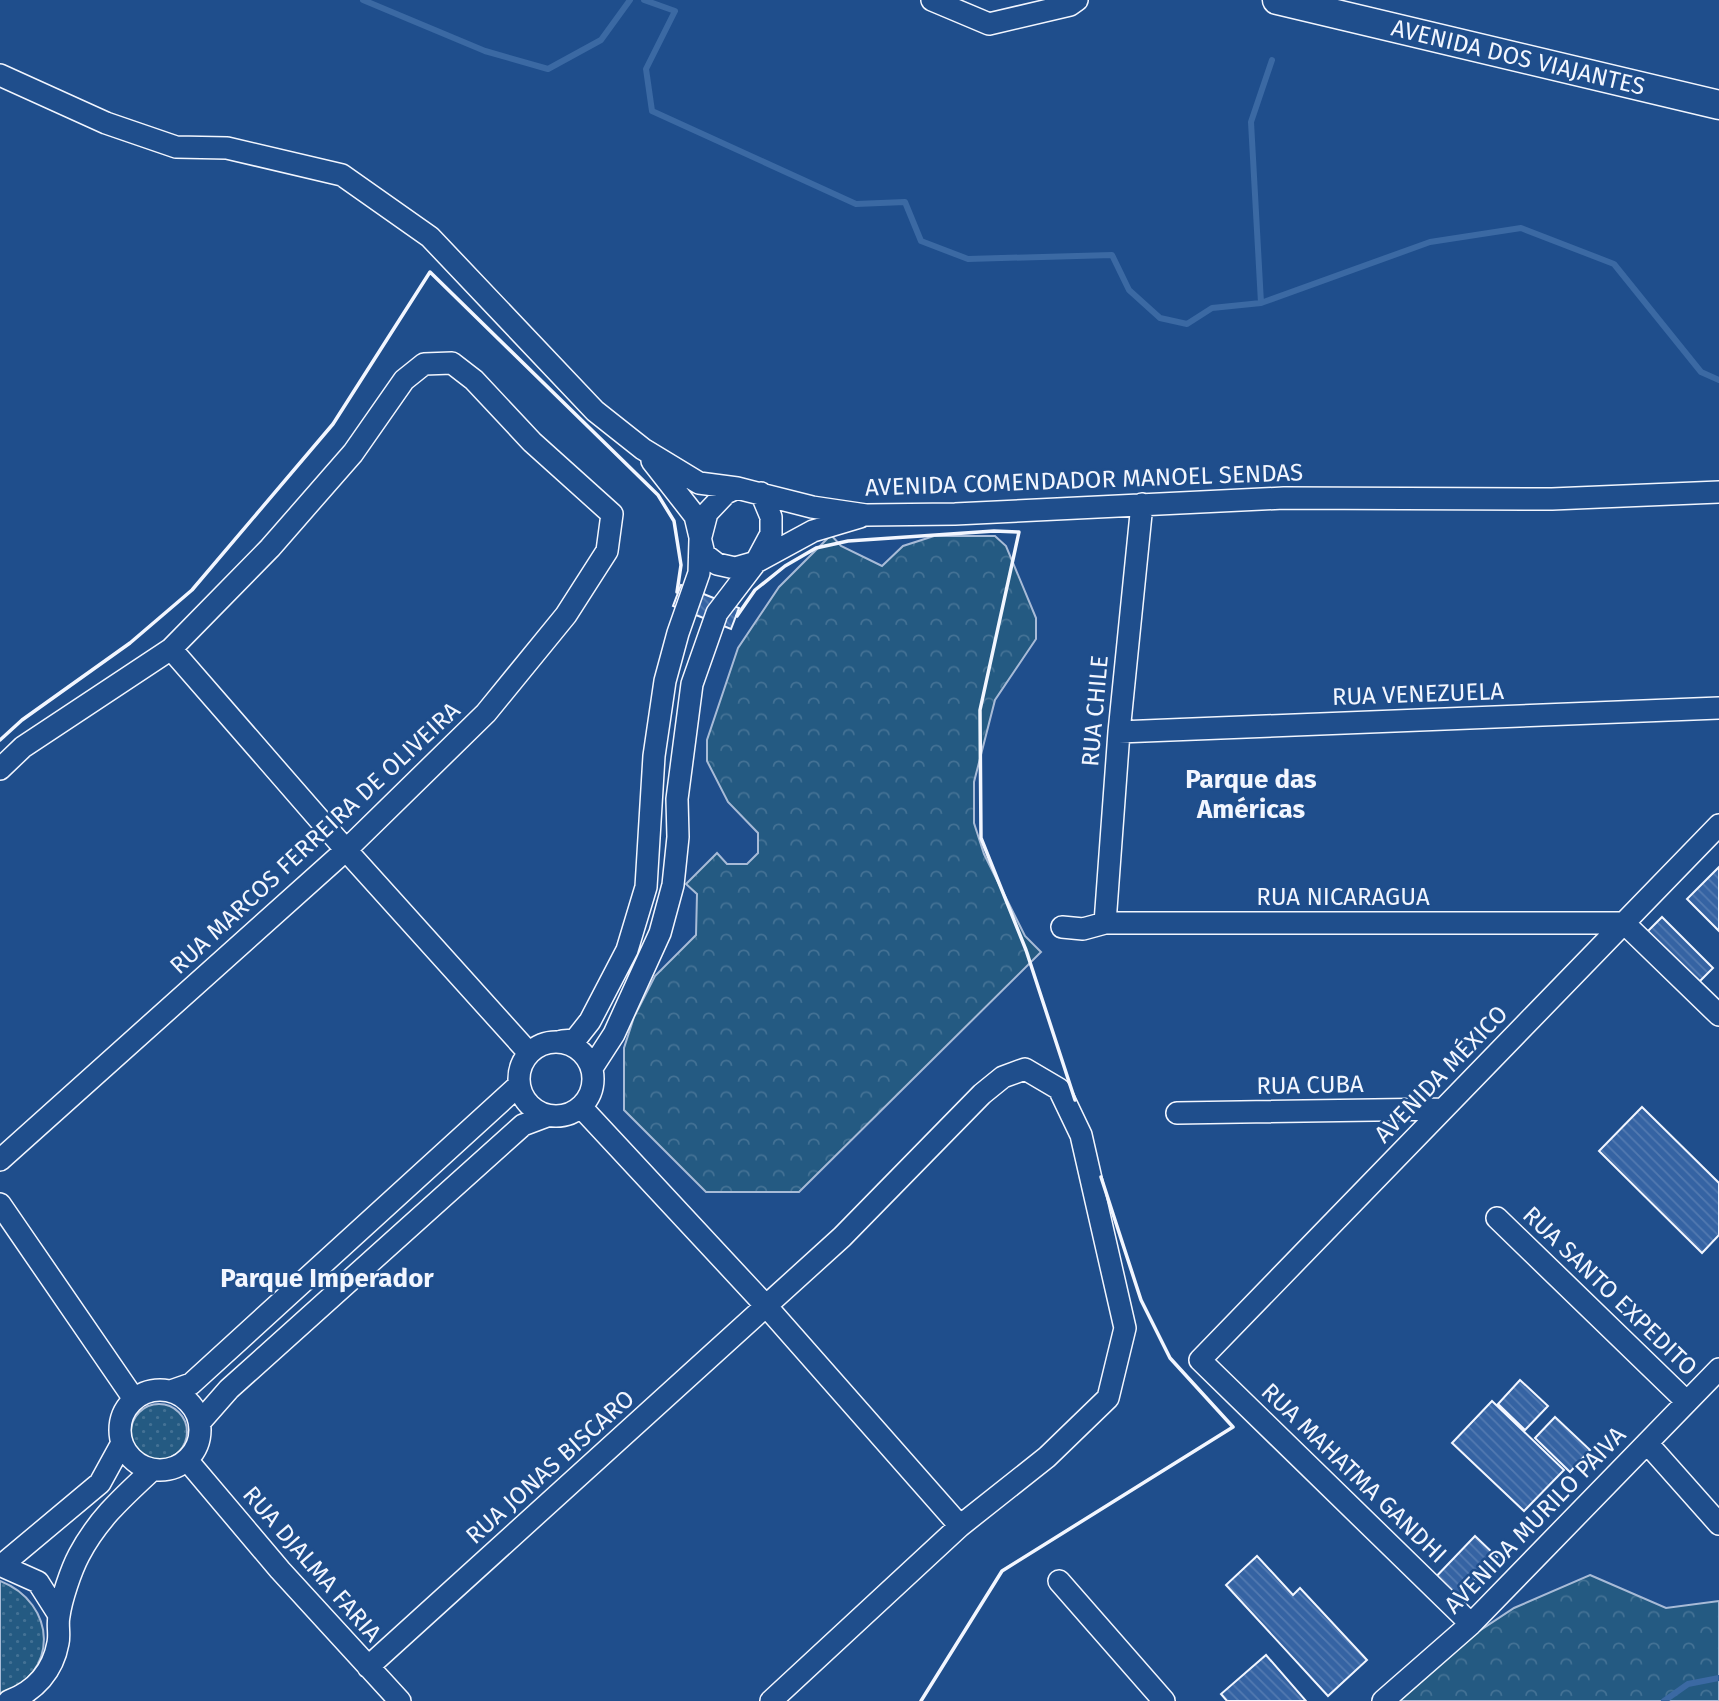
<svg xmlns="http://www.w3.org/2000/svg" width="1719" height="1701" font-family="'Fira Sans',sans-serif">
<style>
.grass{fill:url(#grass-dots);stroke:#a8bbd7;stroke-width:2}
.forest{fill:url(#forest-crowns);stroke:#a8bbd7;stroke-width:2}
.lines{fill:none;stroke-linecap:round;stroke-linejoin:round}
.stream{stroke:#3b69a3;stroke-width:6}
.building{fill:url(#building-back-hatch);stroke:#f2f6ff;stroke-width:2}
.minor-casing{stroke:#f2f6ff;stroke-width:24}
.major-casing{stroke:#f2f6ff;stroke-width:31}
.minor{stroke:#1f4e8c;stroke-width:21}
.major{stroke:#1f4e8c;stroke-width:28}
.wall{stroke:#f2f6ff;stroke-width:3.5}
.labels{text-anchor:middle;stroke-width:5;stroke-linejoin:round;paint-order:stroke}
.street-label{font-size:24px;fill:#f2f6ff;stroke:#1f4e8c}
.neighbourhood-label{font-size:26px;font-weight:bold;fill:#f2f6ff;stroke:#1f4e8c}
</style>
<defs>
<pattern id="grass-dots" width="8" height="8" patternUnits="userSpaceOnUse" patternTransform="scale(1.75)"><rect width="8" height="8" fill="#245a82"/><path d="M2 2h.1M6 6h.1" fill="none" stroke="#447295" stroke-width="1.8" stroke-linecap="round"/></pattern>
<pattern id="forest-crowns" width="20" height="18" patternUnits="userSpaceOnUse" patternTransform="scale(1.75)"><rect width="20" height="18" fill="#245a82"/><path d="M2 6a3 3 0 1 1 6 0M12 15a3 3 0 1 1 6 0" fill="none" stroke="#447295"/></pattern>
<pattern id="building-back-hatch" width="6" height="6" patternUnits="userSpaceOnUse" patternTransform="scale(1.75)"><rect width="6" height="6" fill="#3563a3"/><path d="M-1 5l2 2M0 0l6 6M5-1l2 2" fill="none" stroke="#537ab1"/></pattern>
</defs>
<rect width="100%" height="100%" fill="#1f4e8c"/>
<path class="grass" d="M131 1432a28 28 0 1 1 56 0a28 28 0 1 1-56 0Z
M0,1581C57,1603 60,1675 0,1694Z"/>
<path class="forest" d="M831,535L841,546L882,566L903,546L934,536H995L1006,546L1036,618V639L995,700L974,782V823L984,854L1025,936L1041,952L799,1192H706L624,1110V1048L634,1017L655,976L696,935L697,894L686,884L717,853L727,864H747L758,853V833L728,802L707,761V740L738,648L779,587Z
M1590,1575L1666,1608L1719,1601V1701H1399L1449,1651L1514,1608Z"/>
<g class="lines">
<path class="stream" d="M363,0L485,51L548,69L601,40L630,0
M644,0L675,11L646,69L652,111L856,204L905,202L921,241L968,259L1112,255L1129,290L1160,318L1187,324L1212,308L1261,303L1430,242L1521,228L1614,264L1701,372L1719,380
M1261,303L1251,122L1272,60
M1664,1701L1688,1684L1719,1678"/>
</g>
<path class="building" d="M681,585L739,608L731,629L673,606Z
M1719,867V931L1687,899Z
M1662,917L1713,968L1699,982L1647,932Z
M1642,1107L1719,1183V1235L1702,1253L1599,1151Z
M1520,1380L1548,1406L1525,1430L1498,1404Z
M1492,1401L1564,1470L1524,1511L1452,1443Z
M1555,1417L1590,1450L1570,1472L1535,1438Z
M1475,1536L1497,1557L1452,1603L1430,1583Z
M1257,1556L1293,1595L1300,1588L1367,1660L1328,1696L1226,1585Z
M1266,1655L1306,1701H1227L1221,1694Z"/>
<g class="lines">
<g class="minor-casing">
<path id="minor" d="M932,0L989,24L1070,5L1077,0
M0,75L106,123L176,147L227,148L342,175L430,237L595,411L643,449L699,483L737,488L812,507L866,515L955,514L1284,498L1552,499L1719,492
M652,461L695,516L704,554L717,564L735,568L756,562L813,531L860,517
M171,649L346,850L529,1053
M1119,732L1719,708
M0,769L23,747L171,649L270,548L353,453L404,380L424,364L452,363L474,380L532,442L612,514L607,551L566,615L486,713L346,850L0,1160
M1105,923L1119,732L1142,504
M1062,927L1083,929L1105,923H1624L1719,1015
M562,1041L575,1040L590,1021L627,950L646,887L654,756L665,681L678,633L699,573L700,540L707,513L726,493L737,488
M519 1079a37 37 0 1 1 74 0a37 37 0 1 1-74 0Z
M592,1068L614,1034L660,933L673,885L678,837L677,799L692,684L717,613L756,562L771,534V517L761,493
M581,1107L767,1307L960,1526
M1177,1113L1443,1109
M0,1204L134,1399
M1497,1218L1687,1402
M120 1430a40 40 0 1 1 80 0a40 40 0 1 1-80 0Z
M171,1391L191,1384L519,1085
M200,1422L229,1389L523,1125L547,1116
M1647,1443L1719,1524
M187,1460L280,1570L400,1701
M0,1565L38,1582L59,1615
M2,1565L100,1483L122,1443
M1059,1581L1164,1701
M1471,1624L1200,1360L1719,825
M368,1667L842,1237L982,1094L1003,1077L1025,1069L1059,1089L1081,1135L1125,1328L1108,1398L1047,1457L960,1526L771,1701
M9,1701C35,1691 53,1671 58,1643C60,1634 57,1625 59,1616C61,1600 71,1570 79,1555C98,1519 123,1497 152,1470
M1383,1701L1471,1624L1719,1369"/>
</g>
<g class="major-casing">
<g id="major">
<path id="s1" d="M1277,0L1719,105"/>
</g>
</g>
<use href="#minor" class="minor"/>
<use href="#major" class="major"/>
<path class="wall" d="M737,616L755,590L785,566L816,548L848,541L994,531L1019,532L980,710L981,838L1026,950L1075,1100
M0,740L22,720L130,643L192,590L333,424L430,272L658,495L674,521L681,565L677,592
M921,1701L1002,1571L1233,1427L1170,1358L1141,1300L1101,1177"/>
</g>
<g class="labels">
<g class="street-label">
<text dy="8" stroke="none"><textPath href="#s1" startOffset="248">AVENIDA DOS VIAJANTES</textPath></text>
<text transform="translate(1084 480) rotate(-2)" y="8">AVENIDA COMENDADOR MANOEL SENDAS</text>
<text transform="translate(1418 694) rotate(-2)" y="8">RUA VENEZUELA</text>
<text transform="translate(1095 711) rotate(-85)" y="8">RUA CHILE</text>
<text transform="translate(315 838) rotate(-43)" y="8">RUA MARCOS FERREIRA DE OLIVEIRA</text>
<text x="1343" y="905">RUA NICARAGUA</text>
<text transform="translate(1441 1074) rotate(-46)" y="8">AVENIDA MÉXICO</text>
<text transform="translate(1310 1085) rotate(-1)" y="8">RUA CUBA</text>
<text transform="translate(1610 1291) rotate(44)" y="8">RUA SANTO EXPEDITO</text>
<text transform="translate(550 1467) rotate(-42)" y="8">RUA JONAS BISCARO</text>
<text transform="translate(1354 1473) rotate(44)" y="8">RUA MAHATMA GANDHI</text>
<text transform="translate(1535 1520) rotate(-46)" y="8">AVENIDA MURILO PAIVA</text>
<text transform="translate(312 1564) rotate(49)" y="8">RUA DJALMA FARIA</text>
</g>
<g class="neighbourhood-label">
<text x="1251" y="788">Parque das<tspan x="1251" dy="30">Américas</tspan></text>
<text x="327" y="1287">Parque Imperador</text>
</g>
</g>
</svg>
